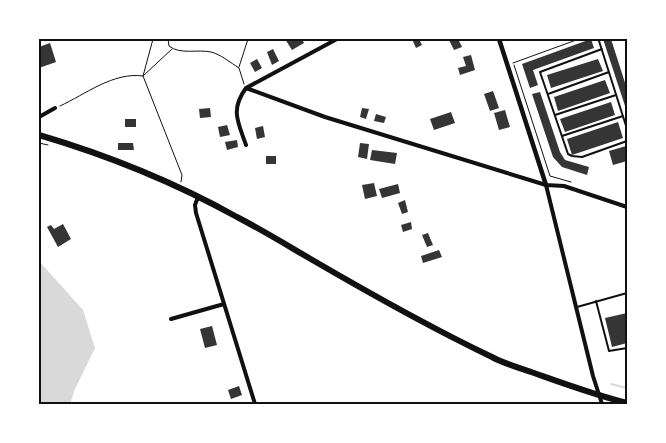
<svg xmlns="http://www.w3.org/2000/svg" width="666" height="443" font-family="Commissioner,sans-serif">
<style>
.water{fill:#d9d9d9}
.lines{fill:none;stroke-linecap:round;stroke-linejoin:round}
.stream{stroke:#d9d9d9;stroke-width:2}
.building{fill:#353535}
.path{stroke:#111;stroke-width:1}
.service{stroke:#111;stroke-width:2}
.minor{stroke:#111;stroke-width:4}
.tertiary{stroke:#111;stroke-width:4.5}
.trunk{stroke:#111;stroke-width:6}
.neatline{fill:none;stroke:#111;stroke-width:2}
</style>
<rect width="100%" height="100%" fill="#fff"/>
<path class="water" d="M39,261L83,310L95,348L75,389L70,404H39Z"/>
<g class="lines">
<path class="stream" d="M611,384L627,388"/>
</g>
<path class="building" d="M285,39H302L304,43L292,50Z
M412,39H419L422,45L416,48Z
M452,39H458L462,47L454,50L449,40Z
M591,39L594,48L533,70L538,85L530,88L522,64Z
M603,39H611L627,89V112Z
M50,43L56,62L39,68V47Z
M273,49L279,61L272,65L267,52Z
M471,55L475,70L460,75L458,68L466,66L463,57Z
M257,59L262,68L255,72L250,63Z
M598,59L603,71L551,88L547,75Z
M605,80L610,93L558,111L554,97Z
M493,91L499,108L490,111L484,94Z
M540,92L560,152L565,160L589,167L587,175L562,167L553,157L532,94Z
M611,102L615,115L565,132L560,119Z
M210,108L211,117L200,118L199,109Z
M362,108L369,109L366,119L360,117Z
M505,110L510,127L499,130L494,113Z
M451,112L455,123L434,130L430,119Z
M376,114L386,117L384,123L374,121Z
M125,119H136V127H125Z
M618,122L623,138L572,155L567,139Z
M227,125L230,135L220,137L218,127Z
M263,126L265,137L257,139L255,128Z
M237,140L238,147L227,150L225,142Z
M118,143H133L134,150H118Z
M360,143L369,144L367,159L358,157Z
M626,146L627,161L613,165L609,151Z
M372,150L397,153L395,164L370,160Z
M266,156H276V164H266Z
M374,183L377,196L365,199L362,185Z
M398,184L400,193L382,198L379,189Z
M405,200L408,212L402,214L398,203Z
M411,222L412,229L403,232L401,225Z
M63,224L71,239L58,247L47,227L51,225L54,229Z
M428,233L433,245L427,247L422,235Z
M439,250L442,257L423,263L421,256Z
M627,313V343L612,347L605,318Z
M212,326L217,345L205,348L200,329Z
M239,386L242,395L231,399L228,390Z"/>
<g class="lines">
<path class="path" d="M153,39L143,76L182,175L181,182
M168,39L169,46C180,55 198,49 211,52C220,54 231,63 239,68L244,84
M513,63L579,39
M514,65L550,176L571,182
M239,67L248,39
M60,106C86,94 113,72 143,76L172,49
M39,143L48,145"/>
<path class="service" d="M599,41L627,129
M602,49L540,72L568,154L572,156L582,157L627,141
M548,94L609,72
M555,115L616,95
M562,136L623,116
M596,301L609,351L627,348
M577,307L627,293"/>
<path class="minor" d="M246,88L325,117L546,185L564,186L627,207
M39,117L55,108
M246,145C238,122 230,110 246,88L337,39
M546,185L593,376L602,404
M198,197L195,205L196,213L255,404
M171,319L224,304"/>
<path class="tertiary" d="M499,39L546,185"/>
<path class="trunk" d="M39,135C107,155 174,182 237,217C262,230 285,244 309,258C369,293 429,327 492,357C505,364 520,368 534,373C565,384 595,395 627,403"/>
</g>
<rect width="666" height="443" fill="none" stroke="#ffffff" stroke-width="80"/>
<rect x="40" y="40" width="586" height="363" class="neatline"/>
</svg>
